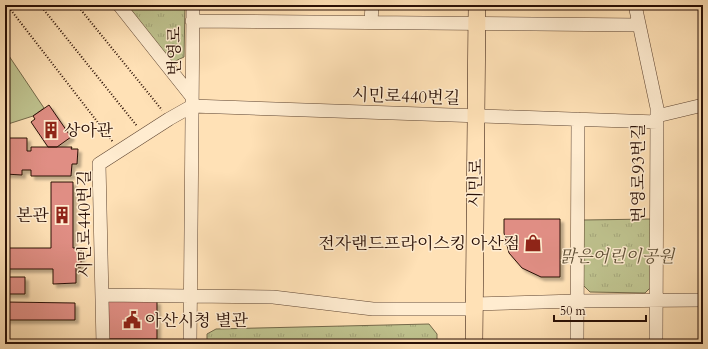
<svg xmlns="http://www.w3.org/2000/svg" width="708" height="349" font-family="Cardo,'Noto Serif KR',serif">
<style>
.grass{fill:url(#grass-tufts);stroke:#74694a}
.pitch{fill:#bfc38f;stroke:#74694a}
.building{fill:#e08e84;stroke:#290f05;filter:url(#shadow)}
.lines{fill:none;stroke-linecap:round;stroke-linejoin:round}
.minor-casing{stroke:#5e4431;stroke-width:14}
.major-casing{stroke:#290f05;stroke-width:18}
.path{stroke:#290f05;stroke-width:2;stroke-dasharray:1 2;stroke-linecap:butt}
.minor{stroke:#ffecd0;stroke-width:13}
.major{stroke:#ffe1b6;stroke-width:17}
.labels{text-anchor:middle;stroke-width:3;stroke-linejoin:round;paint-order:stroke}
.street-label{font-size:17px;fill:#290f05;stroke:#ffecd0}
.poi-label{font-size:17px;fill:#290f05;stroke:#ffecd0;text-anchor:start}
.park-label{font-size:17px;font-style:italic;fill:#5e4e35;stroke:#ffecd0}
</style>
<defs>
<pattern id="grass-tufts" width="24" height="20" patternUnits="userSpaceOnUse"><rect width="24" height="20" fill="#bfc38f"/><path d="M3 7l-1-3M5 7V3M7 7l1-3M15 17l-1-3M17 17v-4M19 17l1-3" fill="none" stroke="#a4a67a"/></pattern>
<filter id="shadow"><feDropShadow dx="3.5" dy="3.5" stdDeviation="1" flood-color="#0004"/></filter>
</defs>
<rect width="100%" height="100%" fill="#ffe1b6"/>
<filter id="stains"><feTurbulence type="fractalNoise" baseFrequency=".005" numOctaves="4"/><feColorMatrix values="0 0 0 0 .2 0 0 0 0 .09 0 0 0 0 .02 0 0 0 .5 -.17"/></filter>
<radialGradient id="worn" r=".72"><stop offset=".6" stop-color="#630" stop-opacity="0"/><stop offset="1" stop-color="#630" stop-opacity=".3"/></radialGradient>
<path class="grass" d="M127,5H185L184,57L171,63Z
M651,219L652,286L645,293L590,292L583,285V220Z
M429,324L437,334V344H207V334L216,329Z"/>
<path class="pitch" d="M7,53L44,108L33,116L5,125V54Z
M85,341V344H5V342Z"/>
<path class="building" d="M49,105L71,137L57,147H48L31,122L35,119L33,116Z
M5,138H27V151H31V147H72L71,149H78L77,164H72L71,176H31V170H22V175L5,174Z
M51,182H73V248H81V267H76V283L53,284V269H5V248H51Z
M504,219H560V277H541L522,268L509,253L504,233Z
M5,277H25V294H5Z
M107,301H157V339H108Z
M5,302L75,303V320H5Z"/>
<g class="lines">
<g class="minor-casing">
<path id="minor" d="M119,5L192,97
M635,5L657,108L656,344
M192,21L639,25
M371,22L372,5
M657,116L703,105
M102,295L273,297L373,309H474
M474,304L577,301L703,300
M103,344L99,164L169,119L192,106L657,122
M190,344L193,5
M577,344L578,119"/>
</g>
<g class="major-casing">
<path id="major" d="M474,344L477,5"/>
</g>
<path class="path" d="M7,5L113,142
M40,5L137,126
M77,5L162,110"/>
<use href="#minor" class="minor"/>
<use href="#major" class="major"/>
</g>
<defs>
<g id="building-bare" transform="scale(1.38)"><path d="M-4-6H4V6H1V3H-1V6H-4ZM-2.5-4.3h1.7v1.8h-1.7ZM.8-4.3h1.7v1.8H.8ZM-2.5-1h1.7V.8h-1.7ZM.8-1h1.7V.8H.8Z" fill="#8f2418" stroke="#ffecd0" stroke-width="2.5" paint-order="stroke"/></g>
<g id="shop-bare" transform="scale(1.38)"><path d="M-5-2.5h2.3a2.7 3.5 0 0 1 5.4 0H5L5.5 6h-11ZM-1.5-2.5h3a1.5 2.3 0 0 0-3 0Z" fill="#8f2418" stroke="#ffecd0" stroke-width="2.5" paint-order="stroke"/></g>
<g id="civic-bare" transform="scale(1.38)"><path d="M-.6-6.5H3V-4.5H.6V-3L4-1V1h2V6H-6V1h2V-1L-.6-3ZM-1.2 2.5V6h2.4V2.5Z" fill="#8f2418" stroke="#ffecd0" stroke-width="2.5" paint-order="stroke"/></g>
</defs>
<g fill-rule="evenodd">
<use href="#building-bare" x="51" y="130"/>
<use href="#building-bare" x="62" y="215"/>
<use href="#shop-bare" x="533" y="243"/>
<use href="#civic-bare" x="132" y="320"/>
</g>
<g class="labels">
<g class="street-label">
<text transform="translate(174 51) rotate(-90)" y="6">번영로</text>
<text transform="translate(406 96) rotate(2)" y="6">시민로440번길</text>
<text transform="translate(638 173) rotate(-90)" y="6">번영로93번길</text>
<text transform="translate(475 183) rotate(-89)" y="6">시민로</text>
<text transform="translate(84 224) rotate(-90)" y="6">시민로440번길</text>
</g>
<g class="poi-label">
<text x="64" y="136">상아관</text>
<text x="49" y="221" text-anchor="end">본관</text>
<text x="520" y="249" text-anchor="end">전자랜드프라이스킹 아산점</text>
<text x="145" y="326">아산시청 별관</text>
</g>
<g class="park-label">
<text x="617" y="262">맑은어린이공원</text>
</g>
</g>
<rect width="708" height="349" fill="none" stroke="#ffe1b6" stroke-width="20"/>
<rect x="6" y="6" width="696" height="337" fill="none" stroke="#290f05" stroke-width="2"/>
<rect x="10" y="10" width="688" height="329" fill="none" stroke="#290f05"/>
<path d="M554 315v6h92v-6" fill="none" stroke="#290f05" stroke-width="2"/>
<text x="560" y="315" font-size="12" fill="#290f05" stroke="#ffecd0" stroke-width="3" paint-order="stroke">50 m</text>
<rect width="100%" height="100%" filter="url(#stains)"/>
<rect width="100%" height="100%" fill="url(#worn)"/>
</svg>
